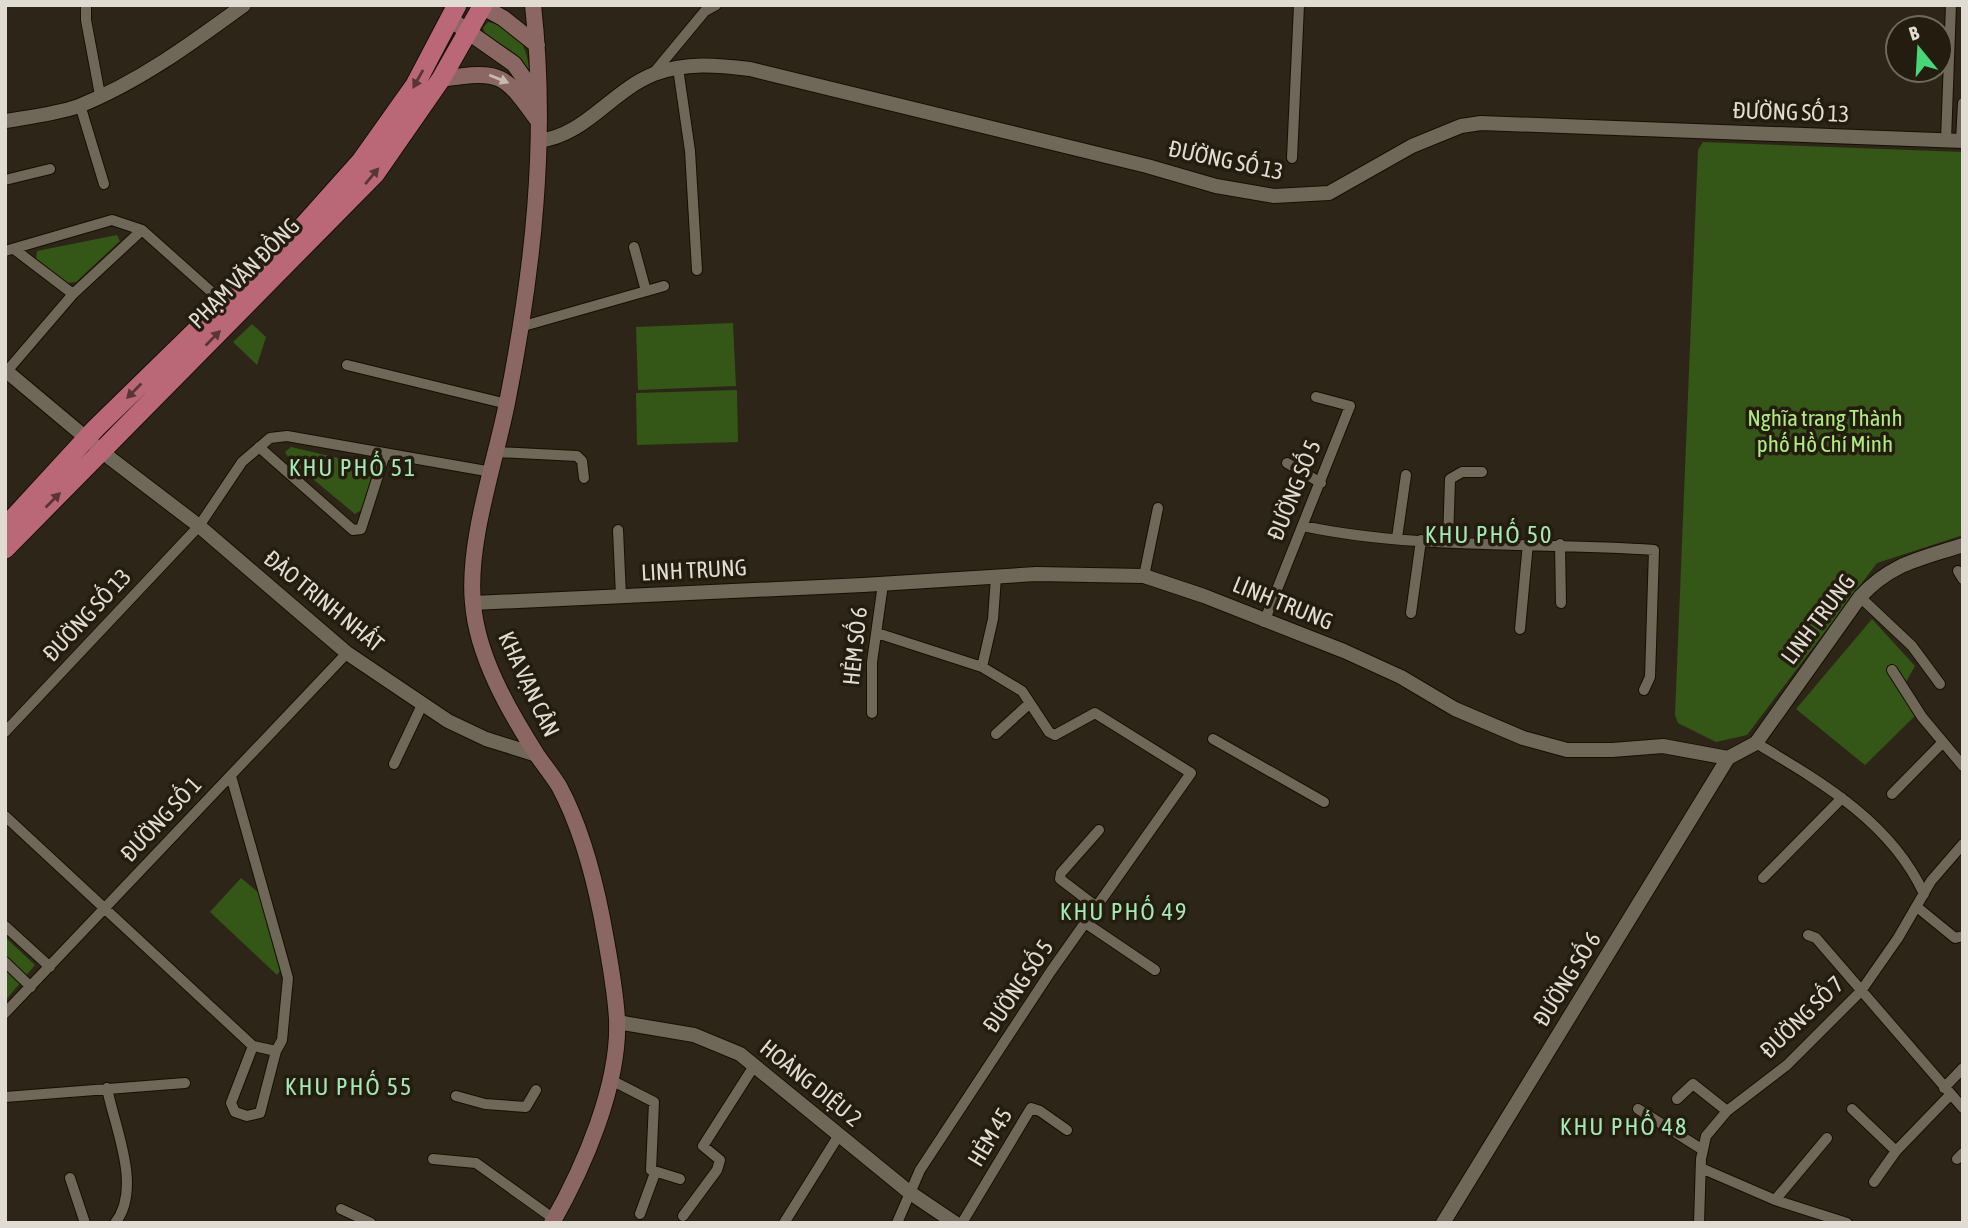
<svg xmlns="http://www.w3.org/2000/svg" width="1968" height="1228" font-family="'Asap Condensed',sans-serif">
<style>
.green{fill:#345616}
.lines{fill:none;stroke-linecap:round;stroke-linejoin:round}
.minor-casing{stroke:#150f04;stroke-width:12}
.tertiary-casing{stroke:#150f04;stroke-width:16}
.secondary-casing{stroke:#150f04;stroke-width:18}
.trunk-casing{stroke:#150f04;stroke-width:21}
.minor{stroke:#6f6757;stroke-width:10}
.tertiary{stroke:#6f6757;stroke-width:14}
.secondary{stroke:#8b6763;stroke-width:16}
.trunk{stroke:#ba6778;stroke-width:19}
.oneway{fill:#583634}
.oneway2{fill:#c6b9b1}
.labels{text-anchor:middle;stroke-width:7;stroke-linejoin:round;paint-order:stroke}
.street-label{font-size:23px;fill:#e0dcd3;stroke:#231c0f}
.park-label{font-size:23px;fill:#aceb7e;stroke:#231c0f}
.neighbourhood-label{font-size:24px;letter-spacing:2px;fill:#a4e8b3;stroke:#231c0f}
</style>
<rect width="100%" height="100%" fill="#2d2618"/>
<path class="green" d="M488,22C522,28 527,49 531,79L517,55L485,33L483,28Z
M1703,142L1963,152V535L1877,563L1747,735L1716,742L1678,723L1675,715L1698,150Z
M117,235L120,241L76,282L67,283L36,260L37,251Z
M733,323L736,386L638,390L636,327Z
M252,324L266,337L257,365L233,342Z
M737,390L738,442L637,445L636,393Z
M291,447L372,466L373,473L366,507L355,514L290,460L285,452Z
M1872,619L1915,666L1906,682L1921,710L1865,765L1796,709Z
M241,878L259,893L280,971L277,975L210,912Z
M5,937L35,965L5,1001Z"/>
<g class="lines">
<g class="minor-casing">
<path id="minor" d="M86,5V20L100,95
M678,68L690,151L697,270
M652,75L705,11L716,5
M80,105L104,184
M1946,140L1951,5
M1961,141L1963,103
M1292,158L1299,5
M5,180L50,169
M634,247L646,291
M14,249L73,294
M5,251L112,220L142,230L225,304
M520,327L664,286
M347,365L507,404
M7,371L73,294L142,230
M259,447L353,530L361,529L385,454
M496,452L577,456L582,461L584,478
M1287,463L1321,483
M1303,526C1415,550 1539,542 1654,550L1650,677L1644,690
M618,530L621,596
M1397,538L1406,475
M1448,542L1450,479L1462,472H1482
M1560,544L1561,603
M1958,571L1963,579
M1144,576L1158,508
M1860,597L1912,646L1940,684
M1411,613L1421,540
M1264,622L1350,406L1316,397
M1520,629L1528,543
M877,633L982,667L1022,691L1049,732L1055,735L1095,713L1191,773L1051,971L920,1170L897,1223
M982,667L993,619L996,577
M1892,670L1922,717L1963,766
M872,713V662L883,584
M5,732L199,526L242,462L270,438L287,436L492,472
M996,734L1030,703
M1213,739L1324,802
M1756,743C1821,782 1891,822 1924,894
M394,764L422,705
M1892,794L1943,742
M5,816L253,1046L276,1051L282,1040L288,978L231,776
M1763,878L1842,798
M1917,907L1955,938L1963,936
M1098,908L1060,879L1061,873L1099,830
M1087,924L1155,970
M5,926L50,967
M1808,935L1816,938L1963,1108
M5,962L31,987
M5,1013L347,653
M253,1046L231,1103L235,1112L247,1116L260,1113L276,1051
M609,1079L654,1102L651,1170L680,1179
M107,1088C114,1126 143,1188 115,1223
M1944,1088L1963,1068
M456,1096L485,1104L526,1107L536,1090
M5,1097L185,1083
M1677,1099L1693,1084L1727,1111
M1638,1109L1703,1150
M1852,1109L1896,1151
M433,1159L476,1163L554,1219
M1957,1159L1963,1153
M1701,1168L1775,1200L1847,1223
M70,1178L85,1223
M1874,1182L1896,1151L1950,1095
M1775,1200L1827,1138
M341,1209L371,1223
M640,1214L655,1173
M683,1216L717,1170L720,1160L703,1146L754,1066
M784,1223L839,1135
M962,1223L1031,1108L1040,1111L1067,1130
M1699,1223L1701,1159L1706,1136L1727,1111L1787,1065L1861,991L1898,938L1931,881L1963,844"/>
</g>
<g class="tertiary-casing">
<path id="tertiary" d="M5,121C30,117 56,114 79,106C139,82 192,43 244,5
M538,141C585,136 611,91 654,74C686,62 717,65 750,69L1147,166L1216,186L1274,196L1329,193L1412,146L1461,126L1481,123L1963,141
M5,370L110,458L199,526L347,653L448,721L486,739L537,755
M473,603L863,585L1036,574L1144,576L1204,596L1344,651L1401,677L1455,709L1523,738L1567,750H1612L1663,746L1728,758L1756,743L1860,597C1891,563 1920,559 1963,545
M617,1022L694,1035L740,1054L909,1192L955,1223
M1443,1223L1728,758"/>
</g>
<g class="secondary-casing">
<path id="secondary" d="M479,5L503,18L537,45
M533,5C548,139 533,272 507,403C495,463 467,543 473,603C477,656 509,711 537,755C544,765 552,775 559,786C581,827 593,872 602,918C608,951 615,985 617,1019C620,1084 584,1167 552,1223
M450,19L514,64L538,98
M441,79C502,70 504,73 539,122"/>
</g>
<g class="trunk-casing">
<path id="trunk" d="M5,527L96,428L303,226L361,161L415,85L457,5
M5,549L375,174L441,79L483,5"/>
</g>
<use href="#minor" class="minor"/>
<use href="#tertiary" class="tertiary"/>
<use href="#secondary" class="secondary"/>
<use href="#trunk" class="trunk"/>
</g>
<defs><path id="oneway-solid" d="M-6-.8H1V-3.2L6.5 0L1 3.2V.8H-6Z" transform="scale(1.75)"/></defs>
<g class="oneway">
<use href="#oneway-solid" transform="translate(418 79) rotate(119)"/>
<use href="#oneway-solid" transform="translate(372 176) rotate(-50)"/>
<use href="#oneway-solid" transform="translate(213 338) rotate(-45)"/>
<use href="#oneway-solid" transform="translate(134 391) rotate(135)"/>
<use href="#oneway-solid" transform="translate(53 500) rotate(-45)"/>
</g>
<use class="oneway2" href="#oneway-solid" transform="translate(499 79) rotate(22)"/>
<g class="labels">
<g class="street-label">
<text transform="translate(1791 112) rotate(2)" y="8">ĐƯỜNG SỐ 13</text>
<text transform="translate(1226 160) rotate(12)" y="8">ĐƯỜNG SỐ 13</text>
<text transform="translate(244 273) rotate(-45)" y="8">PHẠM VĂN ĐỒNG</text>
<text transform="translate(1294 490) rotate(-68)" y="8">ĐƯỜNG SỐ 5</text>
<text transform="translate(694 570) rotate(-3)" y="8">LINH TRUNG</text>
<text transform="translate(324 601) rotate(39)" y="8">ĐÀO TRINH NHẤT</text>
<text transform="translate(1283 603) rotate(22)" y="8">LINH TRUNG</text>
<text transform="translate(87 615) rotate(-47)" y="8">ĐƯỜNG SỐ 13</text>
<text transform="translate(1818 619) rotate(-53)" y="8">LINH TRUNG</text>
<text transform="translate(855 646) rotate(-84)" y="8">HẺM SỐ 6</text>
<text transform="translate(529 684) rotate(65)" y="8">KHA VẠN CÂN</text>
<text transform="translate(161 819) rotate(-47)" y="8">ĐƯỜNG SỐ 1</text>
<text transform="translate(1567 979) rotate(-58)" y="8">ĐƯỜNG SỐ 6</text>
<text transform="translate(1018 986) rotate(-56)" y="8">ĐƯỜNG SỐ 5</text>
<text transform="translate(1802 1017) rotate(-44)" y="8">ĐƯỜNG SỐ 7</text>
<text transform="translate(811 1083) rotate(39)" y="8">HOÀNG DIỆU 2</text>
<text transform="translate(990 1137) rotate(-59)" y="8">HẺM 45</text>
</g>
<g class="park-label">
<text x="1825" y="426">Nghĩa trang Thành<tspan x="1825" dy="26">phố Hồ Chí Minh</tspan></text>
</g>
<g class="neighbourhood-label">
<text x="353" y="476">KHU PHỐ 51</text>
<text x="1489" y="543">KHU PHỐ 50</text>
<text x="1124" y="920">KHU PHỐ 49</text>
<text x="349" y="1095">KHU PHỐ 55</text>
<text x="1624" y="1135">KHU PHỐ 48</text>
</g>
</g>
<rect width="1968" height="1228" fill="none" stroke="#e0dcd3" stroke-width="14"/>
<g transform="translate(1919 49) rotate(342)"><circle r="33" fill="#231c0f" stroke="#6f695d" stroke-width="2"/>
<path d="M0-5L12 26L0 18L-12 26Z" fill="#47d779"/>
<text y="-10" font-size="19" font-weight="bold" text-anchor="middle" fill="#e0dcd3">B</text>
</g>
</svg>
